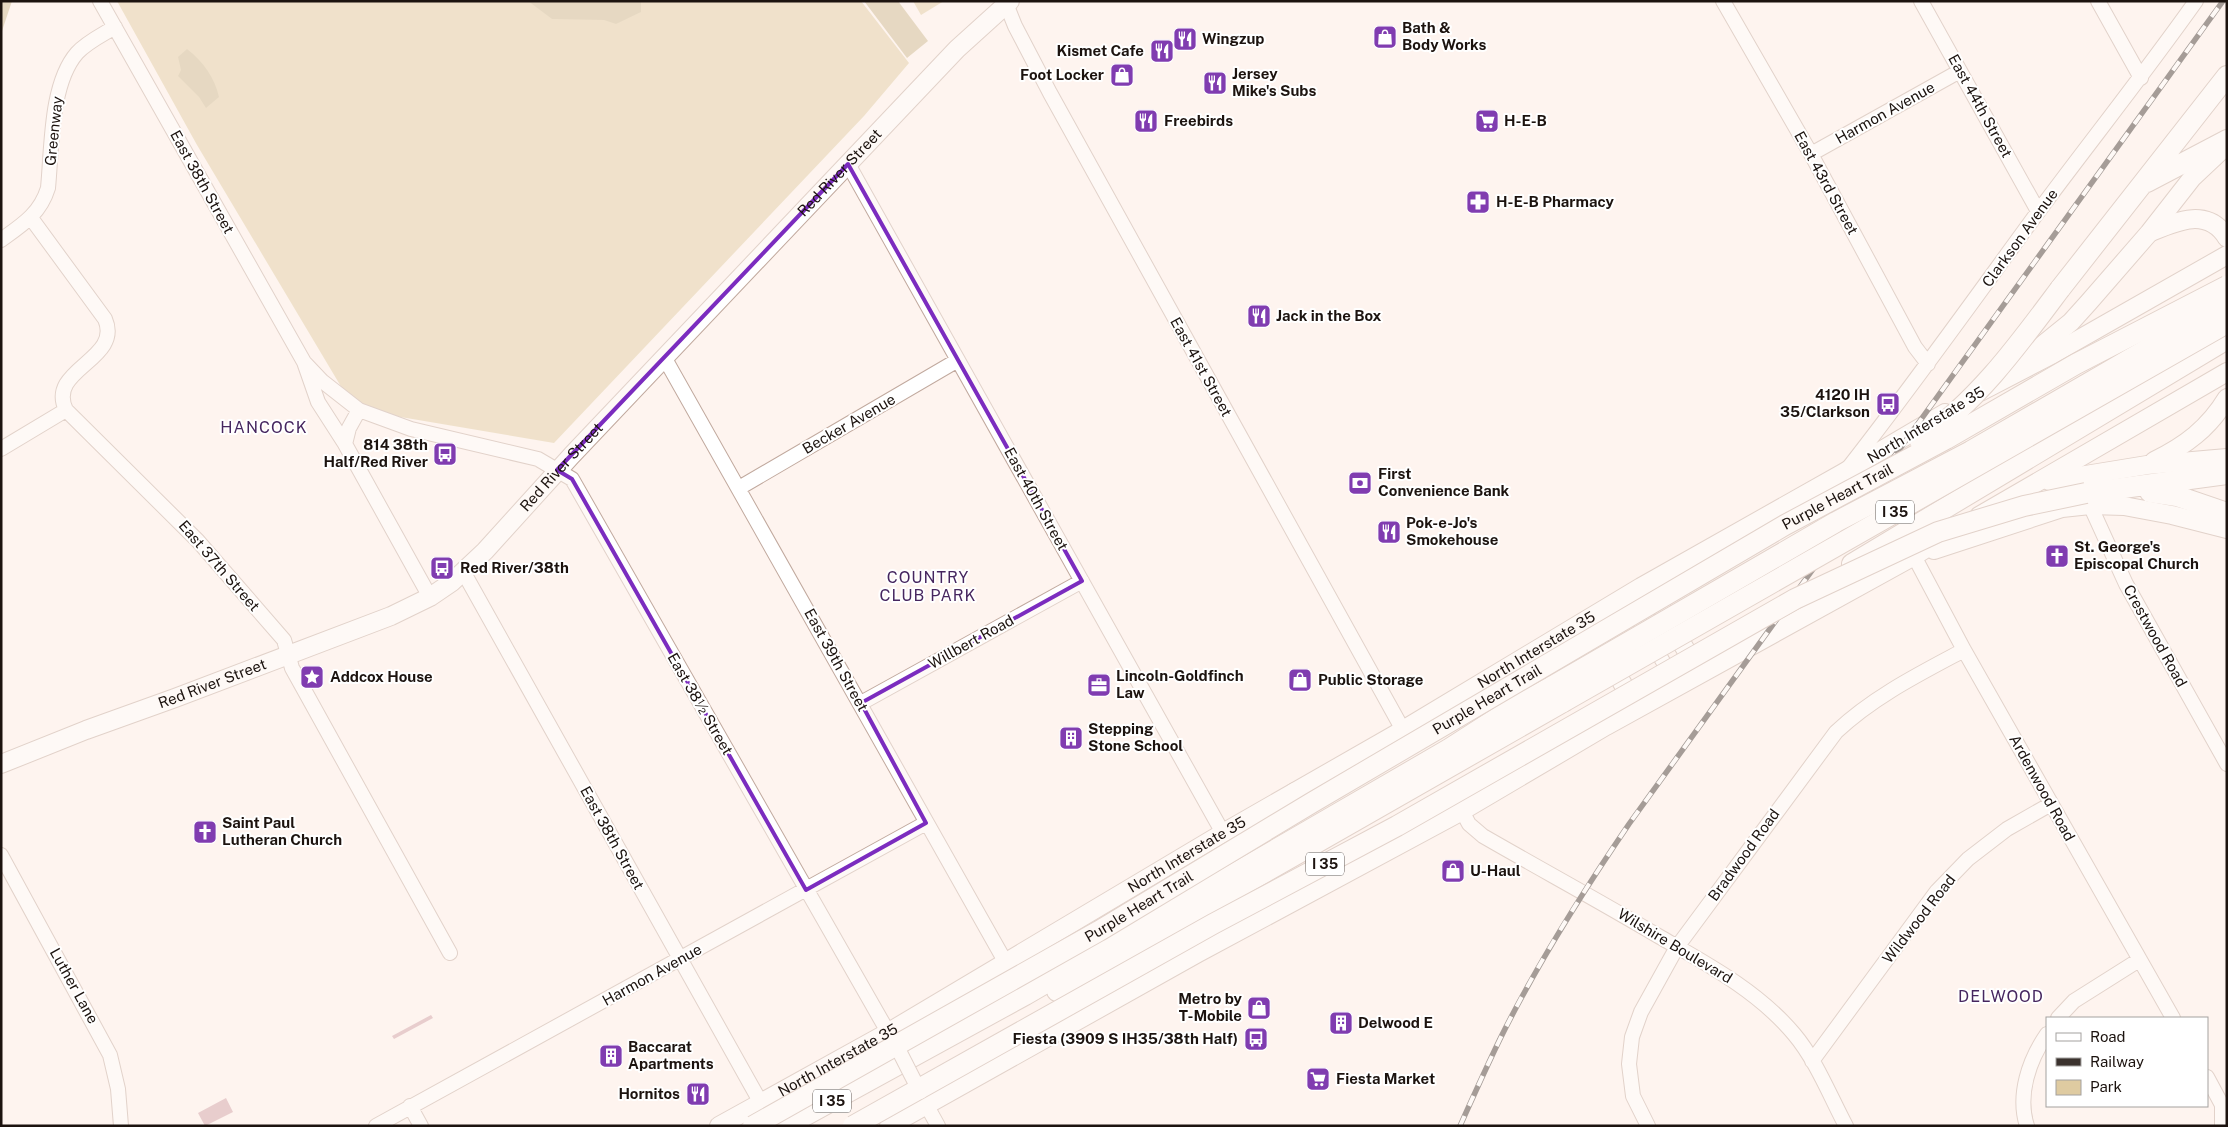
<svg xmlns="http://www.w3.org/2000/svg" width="2228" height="1127" font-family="'Public Sans',sans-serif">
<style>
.green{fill:#dfcba1}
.forest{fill:#cbb78d}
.water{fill:#cf9da5}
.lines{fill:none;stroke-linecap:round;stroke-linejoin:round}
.minor-casing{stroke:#c1a99e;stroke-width:16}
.major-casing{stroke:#c1a99e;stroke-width:20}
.highway-casing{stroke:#c1a99e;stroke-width:22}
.minor{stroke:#fff;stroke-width:14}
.major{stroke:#fff;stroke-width:18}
.highway{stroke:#fff;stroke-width:20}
.rail-casing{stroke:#3b322e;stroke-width:5.5}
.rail{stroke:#fff;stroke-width:4;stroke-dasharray:11;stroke-linecap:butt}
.minor-bridge-casing{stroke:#c1a99e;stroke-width:16;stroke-linecap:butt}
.highway-bridge-casing{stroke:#c1a99e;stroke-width:22;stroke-linecap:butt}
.minor-bridge{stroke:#fff;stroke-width:14}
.highway-bridge{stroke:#fff;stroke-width:20}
.marked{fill:none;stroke:#7b2cbf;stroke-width:4;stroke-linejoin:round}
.labels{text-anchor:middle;stroke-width:4;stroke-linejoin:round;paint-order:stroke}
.shield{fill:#fff;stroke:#605a57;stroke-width:1}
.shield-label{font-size:14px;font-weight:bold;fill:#1c130f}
.poi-label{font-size:15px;font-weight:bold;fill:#1c130f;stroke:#fff;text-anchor:start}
.street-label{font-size:15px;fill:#1c130f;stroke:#fff}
.neighbourhood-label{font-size:16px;letter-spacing:1px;fill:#46265f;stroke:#fff}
</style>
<rect width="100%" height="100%" fill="#fef4ef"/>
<path class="green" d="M117,1H861L909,63L864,116L554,443L359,410L352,405L197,145Z
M913,1H944L921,15Z"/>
<path class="forest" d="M1,1H12L1,34Z
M528,1H641V12L616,24L604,20L552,19Z
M864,1H898L928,41L907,58Z
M187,49C203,61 215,78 219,97L206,108L199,97L178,76L181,70L178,57Z"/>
<path class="water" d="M431,1015L433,1018L394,1039L392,1036Z
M226,1098L233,1112L205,1126L198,1113Z"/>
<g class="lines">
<g class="minor-casing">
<path id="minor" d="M100,1L304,362L318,402L345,444L430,597
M1005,1L1015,26L1050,93L1403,730
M1723,1L1811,154L1915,347L1928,364
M1921,1L2038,211
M2098,1L2141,78
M1811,154L1960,71
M848,164L1223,833
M31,218L105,319C123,360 46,369 66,410L198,541L284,640L292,668L450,953
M1,240C22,225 40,214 48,188C52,148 50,84 77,53C87,42 102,35 115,27
M664,357L1006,963
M304,362L322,381L359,410L411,429L538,459L572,479L892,1039
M345,444L349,428L359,410
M1,449L66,410
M1849,467C1914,384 1975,298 2038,212C2090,142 2145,73 2196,1
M739,488L958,360
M2090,505L2126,584L2227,764
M1914,556L1964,650L2173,1018
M464,573L761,1103
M1630,606L1671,675L1670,678
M861,703L1082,581
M1462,811L1469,824L1483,836C1542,870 1601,902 1660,937C1707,964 1758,991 1794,1034C1816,1060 1830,1096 1846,1126
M1,855L110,1055L118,1089L121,1126
M2058,1018L2074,1001L2139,960
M1812,1061L1937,891L1968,859L2007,829L2051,804
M2207,1077L2222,1105V1126
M922,1097L938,1126
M410,1106L421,1126
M376,1126L926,823
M1648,1126L1633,1096L1629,1064L1632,1037L1641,1012L1677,947L1836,732C1873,697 1919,674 1964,650
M2027,1126C2017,1095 2029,1060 2047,1034"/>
</g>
<g class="major-casing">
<g id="major">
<path d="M2151,232C2177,221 2208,207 2227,238"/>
<path d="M2023,361L2071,322L2089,302L2149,233L2192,178L2226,146"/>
<path d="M1980,392L2053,354L2227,255"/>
<path d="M2154,461C2185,446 2209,428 2227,398"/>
<path d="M2049,481L2147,465L2227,458"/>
<path d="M1979,516L2227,372"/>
<path d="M1934,550L2062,508L2090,505L2124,506L2172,515L2227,529"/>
<path d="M1663,586L1659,604L1687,652L1705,660"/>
<path d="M1581,636L1596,638L1628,693L1624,707"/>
<path id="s1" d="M1,764L86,730L175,698L391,616L430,597L452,582L485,551L572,455L957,49L1010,1"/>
<path id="s2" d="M719,1126L889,1032L1223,833L1403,730L1641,587L1843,473L1945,413"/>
<path d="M889,1126L1198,953L1462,811L1606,726L1914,556L1946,536"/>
</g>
</g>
<g class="highway-casing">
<path id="highway" d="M2147,182L2227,140
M2060,289L2227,76
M2150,492L2177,496L2227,513
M2086,493L2227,474
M1852,564L2227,339
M1295,793L1353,773
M1057,991L1563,702
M786,1126L1025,995L1449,749L1516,706L1553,686"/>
</g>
<use href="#minor" class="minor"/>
<use href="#major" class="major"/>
<use href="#highway" class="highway"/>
<g class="rail-casing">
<path id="rail" d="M1460,1126C1473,1097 1486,1068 1500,1039C1537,964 1582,893 1629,824L2223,1"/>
</g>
<use href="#rail" class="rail"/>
<g class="minor-bridge-casing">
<path id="minor-bridge" d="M893,1039L920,1092"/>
</g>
<g class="highway-bridge-casing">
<g id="highway-bridge">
<path d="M1920,441C1978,401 2019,344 2060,289"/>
<path d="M1553,686L1836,522L1971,451L2227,303"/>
<path d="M1563,702L2227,323"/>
<path id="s3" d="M753,1126L1099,931L1313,802L1785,525L1946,439L2076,364L2227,286"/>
<path d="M853,1126L1213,924L1397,826L1795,599L1938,532L2024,506L2086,493"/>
</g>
</g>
<use href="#minor-bridge" class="minor-bridge"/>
<use href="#highway-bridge" class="highway-bridge"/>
</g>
<path d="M0 0H2228V1127H0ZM848,164L1082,581L861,703L926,823L806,890L572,479L557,470Z" fill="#fef4ef" fill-opacity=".55" fill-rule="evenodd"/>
<path class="marked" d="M848,164L1082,581L861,703L926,823L806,890L572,479L557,470Z"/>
<defs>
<g id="shop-square" transform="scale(1.25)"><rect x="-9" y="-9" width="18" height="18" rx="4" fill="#803cb0" stroke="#fff"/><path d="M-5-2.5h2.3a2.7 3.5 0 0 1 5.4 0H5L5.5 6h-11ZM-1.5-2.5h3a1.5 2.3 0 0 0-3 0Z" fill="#fff"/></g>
<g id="restaurant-square" transform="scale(1.25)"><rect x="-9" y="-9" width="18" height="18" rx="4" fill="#803cb0" stroke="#fff"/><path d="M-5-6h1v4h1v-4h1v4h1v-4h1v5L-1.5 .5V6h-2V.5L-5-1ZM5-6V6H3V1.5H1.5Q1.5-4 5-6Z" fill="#fff"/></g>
<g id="supermarket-square" transform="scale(1.25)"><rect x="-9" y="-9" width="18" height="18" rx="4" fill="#803cb0" stroke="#fff"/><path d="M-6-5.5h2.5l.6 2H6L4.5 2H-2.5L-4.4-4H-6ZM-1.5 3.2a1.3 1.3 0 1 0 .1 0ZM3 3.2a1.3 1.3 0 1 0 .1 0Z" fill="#fff"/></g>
<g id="pharmacy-square" transform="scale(1.25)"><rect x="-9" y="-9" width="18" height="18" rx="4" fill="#803cb0" stroke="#fff"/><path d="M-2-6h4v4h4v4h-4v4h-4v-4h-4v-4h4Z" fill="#fff"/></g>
<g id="bus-square" transform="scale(1.25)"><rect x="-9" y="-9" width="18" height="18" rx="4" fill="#803cb0" stroke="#fff"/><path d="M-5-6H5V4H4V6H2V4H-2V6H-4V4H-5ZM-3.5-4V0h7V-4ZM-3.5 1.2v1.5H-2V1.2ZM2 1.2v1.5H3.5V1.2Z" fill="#fff"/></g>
<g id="bank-square" transform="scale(1.25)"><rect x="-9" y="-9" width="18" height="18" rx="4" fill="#803cb0" stroke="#fff"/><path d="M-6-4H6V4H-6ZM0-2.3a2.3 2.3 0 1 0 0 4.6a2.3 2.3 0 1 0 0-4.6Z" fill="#fff"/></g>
<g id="church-square" transform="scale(1.25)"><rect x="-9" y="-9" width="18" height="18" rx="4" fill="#803cb0" stroke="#fff"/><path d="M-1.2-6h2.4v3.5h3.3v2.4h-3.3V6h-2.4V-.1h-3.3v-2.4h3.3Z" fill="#fff"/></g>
<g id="sight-square" transform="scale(1.25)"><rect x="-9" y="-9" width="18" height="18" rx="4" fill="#803cb0" stroke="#fff"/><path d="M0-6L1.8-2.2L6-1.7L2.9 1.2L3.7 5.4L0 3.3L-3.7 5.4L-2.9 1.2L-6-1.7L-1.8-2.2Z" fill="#fff"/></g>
<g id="office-square" transform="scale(1.25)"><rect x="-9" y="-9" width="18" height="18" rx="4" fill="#803cb0" stroke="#fff"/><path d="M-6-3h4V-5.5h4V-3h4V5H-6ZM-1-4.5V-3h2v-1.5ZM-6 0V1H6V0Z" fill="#fff"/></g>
<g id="building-square" transform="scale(1.25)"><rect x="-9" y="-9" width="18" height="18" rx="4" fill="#803cb0" stroke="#fff"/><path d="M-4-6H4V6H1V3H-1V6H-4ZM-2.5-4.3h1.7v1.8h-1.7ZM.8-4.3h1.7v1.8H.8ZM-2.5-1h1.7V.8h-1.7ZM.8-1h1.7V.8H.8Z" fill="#fff"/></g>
</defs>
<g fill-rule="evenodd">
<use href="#shop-square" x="1385" y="37"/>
<use href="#restaurant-square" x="1185" y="39"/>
<use href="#restaurant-square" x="1162" y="51"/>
<use href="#shop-square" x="1122" y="75"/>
<use href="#restaurant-square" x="1215" y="83"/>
<use href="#restaurant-square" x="1146" y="121"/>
<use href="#supermarket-square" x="1487" y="121"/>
<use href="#pharmacy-square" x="1478" y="202"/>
<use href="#restaurant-square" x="1259" y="316"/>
<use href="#bus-square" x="1888" y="404"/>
<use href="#bus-square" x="445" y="454"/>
<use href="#bank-square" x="1360" y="483"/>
<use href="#restaurant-square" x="1389" y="532"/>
<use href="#church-square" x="2057" y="556"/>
<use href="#bus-square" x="442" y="568"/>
<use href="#sight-square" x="312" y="677"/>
<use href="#shop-square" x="1300" y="680"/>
<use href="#office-square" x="1099" y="685"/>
<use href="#building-square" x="1071" y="738"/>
<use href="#church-square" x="205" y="832"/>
<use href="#shop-square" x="1453" y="871"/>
<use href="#shop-square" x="1259" y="1008"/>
<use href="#building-square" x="1341" y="1023"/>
<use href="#bus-square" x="1256" y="1039"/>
<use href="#building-square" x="611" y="1056"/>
<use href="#supermarket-square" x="1318" y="1079"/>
<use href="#restaurant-square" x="698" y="1094"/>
</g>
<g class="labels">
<g class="shield">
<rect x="1876" y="500.5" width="38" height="23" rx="4"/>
<rect x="1306" y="852.5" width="38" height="23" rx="4"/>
<rect x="813" y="1089.5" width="38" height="23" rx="4"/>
</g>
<g class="shield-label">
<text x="1895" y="517">I 35</text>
<text x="1325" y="869">I 35</text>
<text x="832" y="1106">I 35</text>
</g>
<g class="poi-label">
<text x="1402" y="33">Bath &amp;<tspan x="1402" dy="17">Body Works</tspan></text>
<text x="1202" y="44">Wingzup</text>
<text x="1144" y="56" text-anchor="end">Kismet Cafe</text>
<text x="1232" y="79">Jersey<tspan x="1232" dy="17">Mike's Subs</tspan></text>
<text x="1104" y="80" text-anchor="end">Foot Locker</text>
<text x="1164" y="126">Freebirds</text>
<text x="1504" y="126">H-E-B</text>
<text x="1496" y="207">H-E-B Pharmacy</text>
<text x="1276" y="321">Jack in the Box</text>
<text x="1870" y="400" text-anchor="end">4120 IH<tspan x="1870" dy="17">35/Clarkson</tspan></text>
<text x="428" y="450" text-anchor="end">814 38th<tspan x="428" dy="17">Half/Red River</tspan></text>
<text x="1378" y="479">First<tspan x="1378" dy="17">Convenience Bank</tspan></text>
<text x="1406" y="528">Pok-e-Jo's<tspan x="1406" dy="17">Smokehouse</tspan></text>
<text x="2074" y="552">St. George's<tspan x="2074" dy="17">Episcopal Church</tspan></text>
<text x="460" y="573">Red River/38th</text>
<text x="1116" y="681">Lincoln-Goldfinch<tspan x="1116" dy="17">Law</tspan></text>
<text x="330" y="682">Addcox House</text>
<text x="1318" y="685">Public Storage</text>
<text x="1088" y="734">Stepping<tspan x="1088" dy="17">Stone School</tspan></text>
<text x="222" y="828">Saint Paul<tspan x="222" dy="17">Lutheran Church</tspan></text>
<text x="1470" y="876">U-Haul</text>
<text x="1242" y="1004" text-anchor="end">Metro by<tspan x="1242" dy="17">T-Mobile</tspan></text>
<text x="1358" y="1028">Delwood E</text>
<text x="1238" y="1044" text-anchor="end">Fiesta (3909 S IH35/38th Half)</text>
<text x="628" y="1052">Baccarat<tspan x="628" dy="17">Apartments</tspan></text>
<text x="1336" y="1084">Fiesta Market</text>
<text x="680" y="1099" text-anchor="end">Hornitos</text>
</g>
<g class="street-label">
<text transform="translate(1980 106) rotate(61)" y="5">East 44th Street</text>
<text transform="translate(1885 113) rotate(-29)" y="5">Harmon Avenue</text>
<text transform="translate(54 131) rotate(-84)" y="5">Greenway</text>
<text dy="5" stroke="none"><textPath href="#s1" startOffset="1051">Red River Street</textPath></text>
<text transform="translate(202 182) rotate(61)" y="5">East 38th Street</text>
<text transform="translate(1826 183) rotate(61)" y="5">East 43rd Street</text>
<text transform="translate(2020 238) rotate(-54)" y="5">Clarkson Avenue</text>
<text transform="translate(1201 367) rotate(61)" y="5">East 41st Street</text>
<text transform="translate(849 424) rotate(-30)" y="5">Becker Avenue</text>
<text transform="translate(1926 425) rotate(-31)" y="5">North Interstate 35</text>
<text dy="5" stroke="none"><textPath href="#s1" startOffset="646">Red River Street</textPath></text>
<text dy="5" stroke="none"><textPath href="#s3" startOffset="1254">Purple Heart Trail</textPath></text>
<text transform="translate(1036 499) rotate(61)" y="5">East 40th Street</text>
<text transform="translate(219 566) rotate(49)" y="5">East 37th Street</text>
<text transform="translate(2155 636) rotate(61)" y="5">Crestwood Road</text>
<text transform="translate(971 642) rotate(-29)" y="5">Willbert Road</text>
<text dy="5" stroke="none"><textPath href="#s2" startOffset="946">North Interstate 35</textPath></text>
<text transform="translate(836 660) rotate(61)" y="5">East 39th Street</text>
<text dy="5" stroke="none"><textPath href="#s1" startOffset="226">Red River Street</textPath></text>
<text dy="5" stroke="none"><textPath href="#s3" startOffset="849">Purple Heart Trail</textPath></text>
<text transform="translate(700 704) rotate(60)" y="5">East 38½ Street</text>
<text transform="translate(2042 788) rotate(61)" y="5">Ardenwood Road</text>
<text transform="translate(612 838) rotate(61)" y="5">East 38th Street</text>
<text dy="5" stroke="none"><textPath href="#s2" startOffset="541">North Interstate 35</textPath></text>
<text transform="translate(1744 855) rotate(-54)" y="5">Bradwood Road</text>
<text dy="5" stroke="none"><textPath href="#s3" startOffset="444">Purple Heart Trail</textPath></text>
<text transform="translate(1919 919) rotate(-52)" y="5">Wildwood Road</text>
<text transform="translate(1675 946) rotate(31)" y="5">Wilshire Boulevard</text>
<text transform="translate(652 975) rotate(-29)" y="5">Harmon Avenue</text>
<text transform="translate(74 986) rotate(61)" y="5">Luther Lane</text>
<text dy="5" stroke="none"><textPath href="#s2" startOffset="136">North Interstate 35</textPath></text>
</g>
<g class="neighbourhood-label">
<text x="264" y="433">HANCOCK</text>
<text x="928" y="583">COUNTRY<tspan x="928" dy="18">CLUB PARK</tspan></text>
<text x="2001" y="1002">DELWOOD</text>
</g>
</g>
<rect width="2228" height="1127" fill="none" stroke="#1c130f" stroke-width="5"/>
<rect x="2046" y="1017" width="162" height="90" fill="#ffffff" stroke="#a4a19f"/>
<rect x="2056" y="1033" width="25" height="8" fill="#ffffff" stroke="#a4a19f"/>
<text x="2090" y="1042" font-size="15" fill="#1c130f">Road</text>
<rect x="2056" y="1058" width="25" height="8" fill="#3b322e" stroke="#a4a19f"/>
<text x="2090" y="1067" font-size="15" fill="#1c130f">Railway</text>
<rect x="2056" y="1080" width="25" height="15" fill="#dfcba1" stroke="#a4a19f"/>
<text x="2090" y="1092" font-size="15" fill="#1c130f">Park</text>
</svg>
